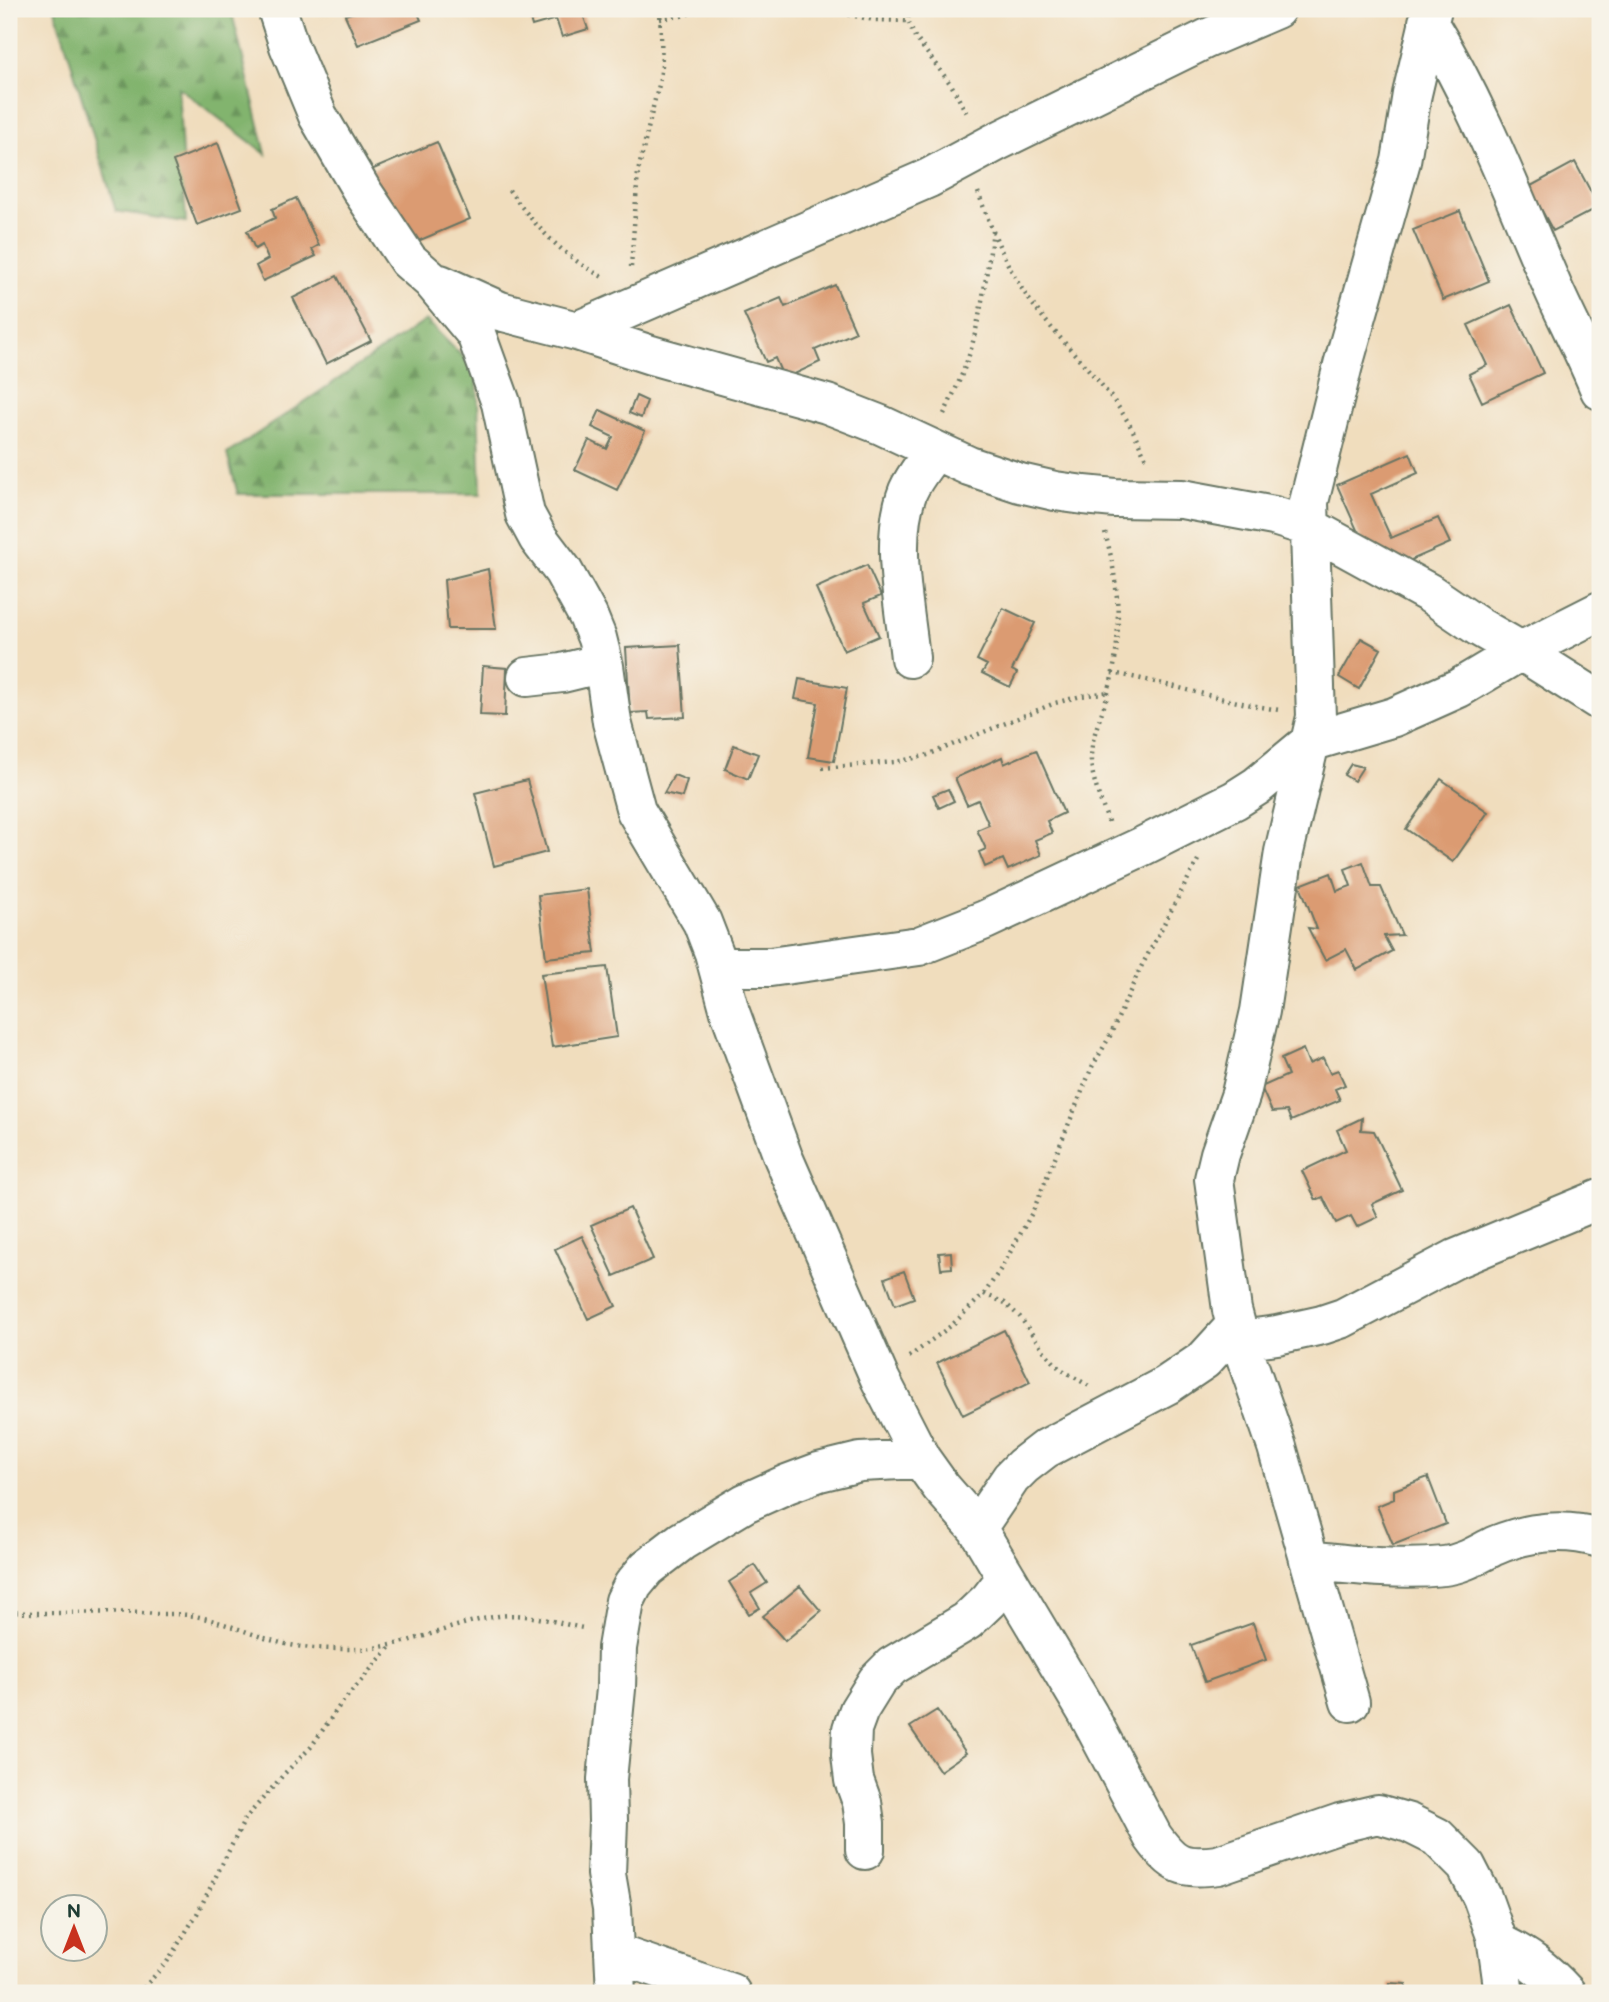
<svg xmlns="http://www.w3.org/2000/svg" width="1609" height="2002" font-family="'Balsamiq Sans',sans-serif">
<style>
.forest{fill:url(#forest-firs);stroke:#507851;stroke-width:2}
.building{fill:#db9b72}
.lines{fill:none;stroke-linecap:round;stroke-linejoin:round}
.minor-casing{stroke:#687564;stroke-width:42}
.path{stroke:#687564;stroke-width:4.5;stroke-dasharray:2 5;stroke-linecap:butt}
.minor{stroke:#fff;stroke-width:38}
</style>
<defs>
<pattern id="forest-firs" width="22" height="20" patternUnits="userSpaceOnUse" patternTransform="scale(1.75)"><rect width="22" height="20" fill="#82b46e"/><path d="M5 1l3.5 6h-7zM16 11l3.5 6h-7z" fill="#6a945b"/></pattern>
</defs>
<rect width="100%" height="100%" fill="#f7f3e8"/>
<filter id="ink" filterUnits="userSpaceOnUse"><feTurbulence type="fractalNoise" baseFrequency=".0143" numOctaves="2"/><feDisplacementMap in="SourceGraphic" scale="14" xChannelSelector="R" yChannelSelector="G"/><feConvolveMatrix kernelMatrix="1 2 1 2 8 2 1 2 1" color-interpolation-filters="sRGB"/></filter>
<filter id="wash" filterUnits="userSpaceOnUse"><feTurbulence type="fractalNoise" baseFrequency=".00686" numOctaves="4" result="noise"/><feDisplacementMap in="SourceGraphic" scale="28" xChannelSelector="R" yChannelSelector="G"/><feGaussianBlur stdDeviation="1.57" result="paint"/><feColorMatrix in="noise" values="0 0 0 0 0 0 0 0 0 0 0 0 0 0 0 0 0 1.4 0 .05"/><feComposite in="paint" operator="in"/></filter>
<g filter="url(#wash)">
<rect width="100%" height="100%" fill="#f0ddbd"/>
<path class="forest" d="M55,9H231L266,154L178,87L186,222L116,211Z
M426,320L477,371L481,494H238L227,454Z"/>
<g id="blocks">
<path class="building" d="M353,9H416L421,20L358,45L345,15L355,12Z
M527,9H581L588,29L562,37L556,19L532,26Z
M437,142L470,219L404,247L371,170Z
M218,143L242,208L197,225L173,161Z
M1575,162L1599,207L1553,231L1529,187Z
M296,198L319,245L312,249L316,256L263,281L256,266L268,259L262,245L255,249L247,231L275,218L272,209Z
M1460,211L1489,281L1443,300L1413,230Z
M337,276L371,341L326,364L293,298Z
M835,285L856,332L815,350L820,362L784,379L775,358L766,362L744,314L781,298L785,307Z
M1511,305L1543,373L1482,402L1469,374L1487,365L1468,325Z
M636,396L647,401L641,418L629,413Z
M600,410L645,431L617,490L575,470L589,440L607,449L613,437L592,427Z
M1410,453L1418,473L1371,494L1391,538L1438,518L1450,543L1377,575L1337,485Z
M867,565L881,596L864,603L879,636L844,651L816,588Z
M488,569L496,629H448L444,580Z
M1003,608L1035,623L1012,670L1017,673L1010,687L982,673L987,665L977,660Z
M1361,638L1381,649L1359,689L1339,677Z
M680,645L685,717L649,719L648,712L630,713L626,648Z
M483,666L507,668L505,716L480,715Z
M799,679L847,688L834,761L808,757L818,703L795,699Z
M734,745L758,754L748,779L725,769Z
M1036,750L1064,813L1047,821L1052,833L1035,840L1041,855L1008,870L1003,859L985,867L979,852L986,849L977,830L989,825L978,800L967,805L955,778L1002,757L1004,764Z
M1351,764L1363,767L1354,781L1344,775Z
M674,775L687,780L682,797L664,793Z
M1441,779L1488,812L1453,862L1406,829Z
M527,780L547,852L494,866L475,793Z
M948,789L954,801L939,808L933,795Z
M1363,862L1372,887H1381L1402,935L1384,936L1392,951L1357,970L1346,949L1325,960L1308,928L1317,929L1300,885L1331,873L1337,891L1351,886L1345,869Z
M587,889L595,953L546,958L538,895Z
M607,967L617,1037L552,1047L541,974Z
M1303,1049L1309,1064L1323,1058L1330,1073L1338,1070L1345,1085L1335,1089L1340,1100L1291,1121L1287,1111L1272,1112L1261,1087L1288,1075L1281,1059Z
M1362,1118L1361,1130L1374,1131L1402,1190L1372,1204L1378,1217L1357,1227L1351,1216L1336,1223L1323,1197L1316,1200L1302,1171L1346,1150L1337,1130Z
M630,1208L653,1259L614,1276L591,1225Z
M582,1236L616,1306L588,1319L555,1249Z
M951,1252L952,1268L941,1269L939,1253Z
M904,1271L914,1298L895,1305L885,1278Z
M1004,1330L1030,1382L963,1415L937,1363Z
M1428,1477L1446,1524L1393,1545L1377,1506L1394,1499V1490Z
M755,1565L767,1583L751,1593L760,1608L749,1614L729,1582Z
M800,1586L821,1611L785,1641L763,1616Z
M1253,1623L1266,1660L1205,1682L1191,1645Z
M937,1710L966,1753L940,1771L910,1727Z
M1390,1983L1406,1984L1405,1993H1390Z"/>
</g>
</g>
<g filter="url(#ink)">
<use href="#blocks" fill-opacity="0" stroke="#687564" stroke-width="2"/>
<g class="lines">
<g class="minor-casing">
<path id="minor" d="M277,9L289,46L318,116L362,191L408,260L432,281L476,334L501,403L525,514L538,538L563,571L588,616L597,638L604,666L612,722L636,811L702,922L714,953L730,1012L783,1157L880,1379L921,1459L941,1487L977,1528L1088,1714L1153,1837C1174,1866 1183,1869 1218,1865L1340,1823L1378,1814L1409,1823L1437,1837L1466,1866L1482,1897L1496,1936L1504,1993
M1428,22C1479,106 1514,198 1553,288C1568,322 1586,355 1600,390
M440,284L500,311L577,331L651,355L827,404L881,425L969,466L1020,483L1055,491L1084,495L1115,498L1182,499L1274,516L1309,527L1429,593L1479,627L1521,651L1600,701
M577,331L929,178L996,142L1206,39L1276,9
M910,658C905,608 889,539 908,491C914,477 926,463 934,451
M527,677L562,673L603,663
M718,967H770L919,946L985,920L1143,846L1235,800L1257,786L1310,742L1394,717L1459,688L1521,651L1600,611
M1240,1340L1277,1335L1322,1325L1343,1318L1455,1259L1600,1199
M977,1528L1011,1478L1023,1466L1045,1449L1167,1385L1204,1360L1236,1325
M1309,1560C1354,1565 1399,1571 1444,1566C1463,1564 1478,1554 1494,1546C1528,1531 1565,1528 1600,1538
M1350,1702L1277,1447L1240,1340L1232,1310L1214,1179L1220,1154L1241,1094L1260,1011L1284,852L1316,717L1309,502L1343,365L1401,161L1412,94L1432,9
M865,1850V1823L862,1802L854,1780L851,1755L852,1729L859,1710L877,1681L892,1666L967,1621L989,1600L1006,1578
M1497,1942C1526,1956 1544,1969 1566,1993
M614,1953L731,1993
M616,1993L612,1909L606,1874L608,1821L607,1779L616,1689L617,1648L625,1601L633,1585L647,1568L682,1541L745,1503L787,1484L819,1472L860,1462L921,1459"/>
</g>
<path class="path" d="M821,9L874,20L908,21
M909,9L908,21L915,37L952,86L968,116
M660,19L681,16L705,9
M509,190C535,226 564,258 605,278
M978,192C990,225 1003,259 1022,289C1054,338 1102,376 1131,427C1137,438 1142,450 1147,461
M631,267L638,172L654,103L659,85L662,65L660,9
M944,414C954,393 964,372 971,349C982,310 987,271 993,231
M1105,533C1120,585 1123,640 1108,693C1102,716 1090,737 1091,762C1093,783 1102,804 1109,824
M1112,673C1168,683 1222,701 1279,710
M822,768L895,762L925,756L1055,703L1081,696L1109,692
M984,1294L1005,1303L1020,1317L1044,1351L1059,1368L1089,1386
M909,1357L952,1325L984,1294L1002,1267L1033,1211L1092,1067L1110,1036L1139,971L1198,860
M9,1612C58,1615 108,1610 157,1614C170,1614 183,1614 195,1616C224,1622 252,1635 281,1643C305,1649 331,1649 355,1649C405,1649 450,1623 499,1616C527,1612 557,1623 583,1628
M139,1993L167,1962L197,1914L245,1819L285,1773L311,1747L340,1705L390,1647"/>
<use href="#minor" class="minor"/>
</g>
</g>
<rect width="1609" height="2002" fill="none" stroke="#f7f3e8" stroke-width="35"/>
<g transform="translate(74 1928)"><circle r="33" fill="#f7f3e8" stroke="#a1aaa0" stroke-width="2"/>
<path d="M0-5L12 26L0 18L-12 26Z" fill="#c8321e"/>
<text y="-10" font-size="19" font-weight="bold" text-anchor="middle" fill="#1f3d34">N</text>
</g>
</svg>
